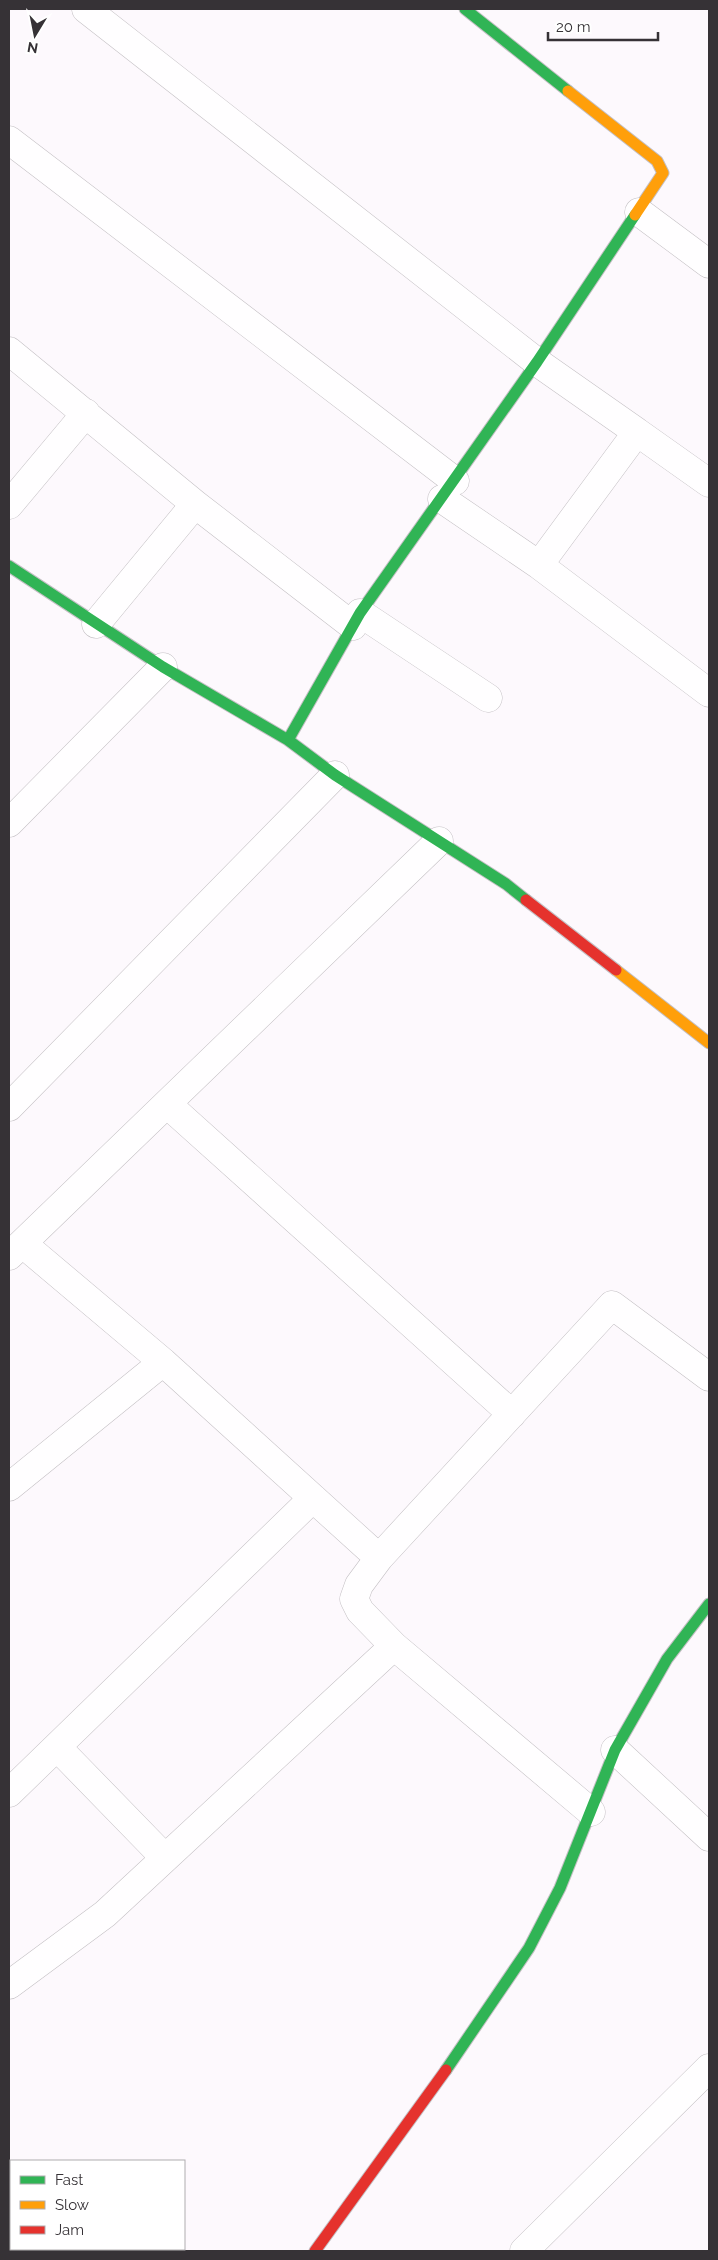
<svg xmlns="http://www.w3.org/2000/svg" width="718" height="2260" font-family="Raleway,sans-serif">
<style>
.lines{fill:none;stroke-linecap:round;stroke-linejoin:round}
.street-casing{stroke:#c4c0c4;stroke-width:29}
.fast-casing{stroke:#c4c0c4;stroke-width:13}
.slow-casing{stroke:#c4c0c4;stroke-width:13}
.jam-casing{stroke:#c4c0c4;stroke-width:13}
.street{stroke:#fffeff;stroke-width:28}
.fast{stroke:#30b455;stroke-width:11}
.slow{stroke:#ff9f0a;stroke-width:11}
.jam{stroke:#e5322d;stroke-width:11}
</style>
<rect width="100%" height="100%" fill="#fdf9fd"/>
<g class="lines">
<g class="street-casing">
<path id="street" d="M86,9L537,362L637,432
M9,140L455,481
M639,212L709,264
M9,351L195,504L353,626
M709,483L637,432L539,565L709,693
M442,499L539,565
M9,505L86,413
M360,613L488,698
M96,624L195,504
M9,823L163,667
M167,1104L512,1414
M9,1107L335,775
M9,1256L439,841
M163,1362L379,1558
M9,1487L163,1362L23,1244
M57,1747L165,1858
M615,1750L709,1837
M9,1793L313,1498
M591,1812L394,1646L360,1611L354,1599L359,1585L379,1558L612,1305L709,1377
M9,1985L105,1914L394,1646
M524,2251L709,2068"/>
</g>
<g class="fast-casing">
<path id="fast" d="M465,9L568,91
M9,566L163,667L288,740L335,775L506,884L526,900
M288,740L360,613L537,362L635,215
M446,2070L529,1948L560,1888L615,1750L667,1659L709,1604"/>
</g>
<g class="slow-casing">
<path id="slow" d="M568,91L657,161L663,173L635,215
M616,970L709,1043"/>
</g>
<g class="jam-casing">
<path id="jam" d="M526,900L616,970
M315,2251L446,2070"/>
</g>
<use href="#street" class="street"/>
<use href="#fast" class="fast"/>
<use href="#slow" class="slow"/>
<use href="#jam" class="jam"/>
</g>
<rect width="718" height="2260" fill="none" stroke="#363236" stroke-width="20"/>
<rect x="10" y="2160" width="175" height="90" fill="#ffffff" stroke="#afadaf"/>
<rect x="20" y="2176" width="25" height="8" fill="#30b455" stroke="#afadaf"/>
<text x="55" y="2185" font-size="15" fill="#363236">Fast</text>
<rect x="20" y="2201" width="25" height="8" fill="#ff9f0a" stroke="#afadaf"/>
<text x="55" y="2210" font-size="15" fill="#363236">Slow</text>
<rect x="20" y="2226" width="25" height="8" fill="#e5322d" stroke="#afadaf"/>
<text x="55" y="2235" font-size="15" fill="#363236">Jam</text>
<g transform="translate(35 35) rotate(190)" stroke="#ffffff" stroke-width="4" paint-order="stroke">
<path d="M0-4L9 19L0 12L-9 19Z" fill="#363236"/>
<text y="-8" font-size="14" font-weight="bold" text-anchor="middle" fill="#363236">N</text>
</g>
<path d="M548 32v8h110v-8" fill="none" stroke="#363236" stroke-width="2.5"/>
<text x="556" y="32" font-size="15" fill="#363236" stroke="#ffffff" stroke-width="4" paint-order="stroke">20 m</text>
</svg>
